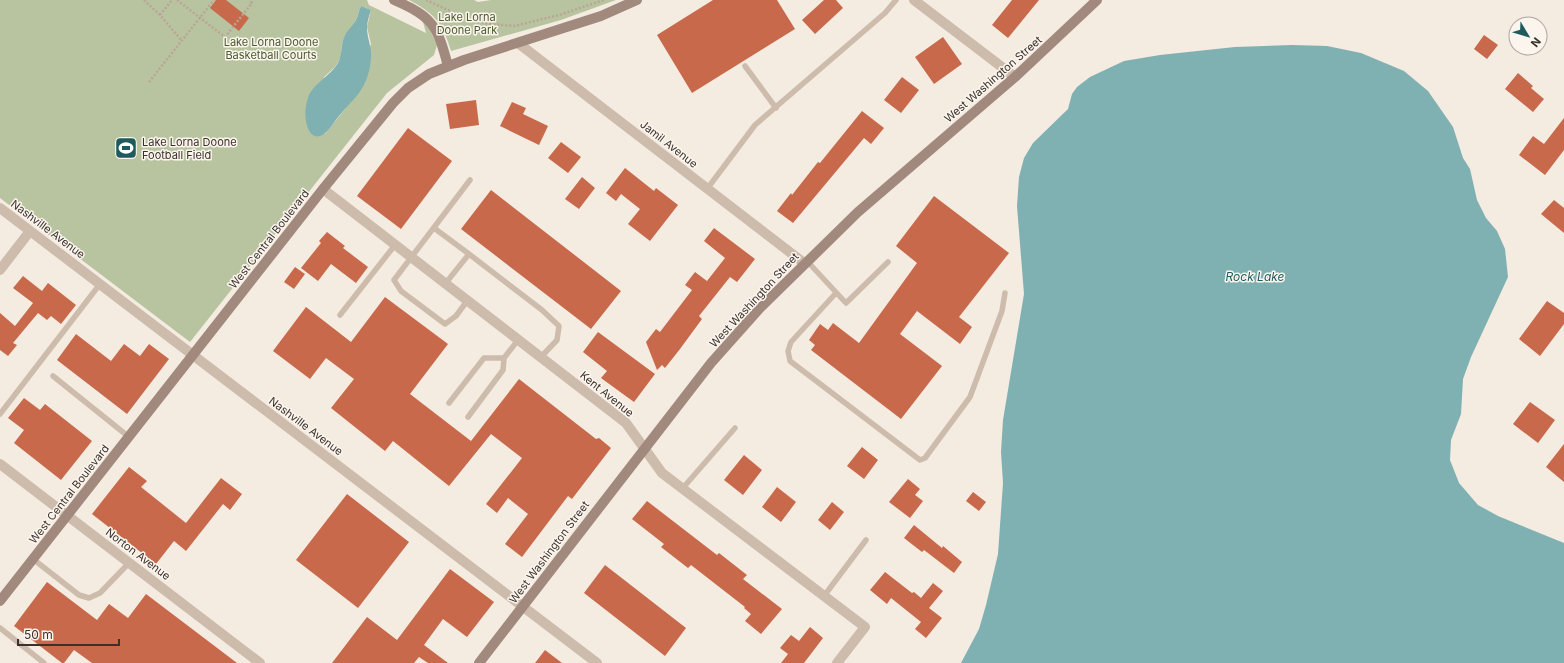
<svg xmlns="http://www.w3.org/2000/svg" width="1564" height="663" font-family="Inter,sans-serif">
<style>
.green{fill:#b8c4a0;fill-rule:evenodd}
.water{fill:#7fb0b2}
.building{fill:#c8694b}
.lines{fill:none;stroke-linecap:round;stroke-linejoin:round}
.path{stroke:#b9a596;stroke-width:2.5;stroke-dasharray:2 2;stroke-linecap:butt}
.lane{stroke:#cdbbac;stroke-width:5.5}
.street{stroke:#cdbbac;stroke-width:10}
.secondary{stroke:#a18a7d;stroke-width:10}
.labels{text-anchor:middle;stroke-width:3;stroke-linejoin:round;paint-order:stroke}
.park-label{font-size:11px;fill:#4a5a2e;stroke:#fbf5ee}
.street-label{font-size:11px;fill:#3b302b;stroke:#fbf5ee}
.poi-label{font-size:11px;fill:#3b302b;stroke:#fbf5ee;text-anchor:start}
.water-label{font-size:12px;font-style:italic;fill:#1f5a5e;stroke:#fbf5ee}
</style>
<rect width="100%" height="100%" fill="#f4ebe1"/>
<path class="green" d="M0,0H367L369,5L426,33L423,22L427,24L437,45L434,55L387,93L190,342L0,198ZM361,6L371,10L367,27L371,44L345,109L325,134L324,77L335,67L341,57L342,44L356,20Z
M409,0H474L478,2L491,0H616L561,20L451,51C443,23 434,13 409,0Z"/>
<path class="water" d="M361,6L371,10C369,16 367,22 367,28C367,38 372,47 371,58C368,94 350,99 333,124C311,156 300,119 308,98C312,85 328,77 336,66C343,57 340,48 344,38C346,31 353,26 356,20C358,16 359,10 361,6Z
M1292,45L1327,46L1361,53L1404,71L1428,91L1453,127L1463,158L1470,169L1477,200L1486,218L1497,231L1505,249L1508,277L1471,357L1463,379L1461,414L1451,440L1450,460L1459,483L1478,505L1498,516L1564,543V663H961L979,629L986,605L998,554L1003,483L1001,452L1003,420L1024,294L1017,206L1019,177L1024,158L1033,143L1068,109L1072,94L1077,87L1090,77L1124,61L1160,55L1235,47Z"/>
<path class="building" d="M216,0H226L249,18L239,31L210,8Z
M713,0H777L795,29L692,93L657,35Z
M824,0H836L843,8L815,34L802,20Z
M1012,0H1039L1008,38L992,25Z
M1484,35L1498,45L1487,59L1474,49Z
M943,37L962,64L934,84L915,57Z
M1518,73L1533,86L1531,88L1544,99L1533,112L1505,89Z
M902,77L919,90L901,113L884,100Z
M476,100L479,125L450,129L446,104Z
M512,102L526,108L523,114L548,126L539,145L500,126Z
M862,111L884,128L871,144L864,138L793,223L777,211L791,193L792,195L818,162L820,163Z
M1564,118V150L1545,175L1519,155L1533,136L1544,144Z
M408,128L452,161L401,229L357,196Z
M561,142L581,157L568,173L548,158Z
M625,168L654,191L656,188L678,205L650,241L628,224L640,209L621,194L616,201L606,193Z
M582,177L595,188L579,209L565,199Z
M491,190L621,291L591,329L461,229Z
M934,196L1009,253L959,317L972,327L960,344L917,311L900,334L942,366L901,419L811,350L815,345L809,340L820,324L828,330L833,323L859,343L917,263L896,246Z
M1554,200L1564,208V233L1541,214Z
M714,228L755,259L737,282L730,277L699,316L702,319L680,349L665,368L662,365L657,370L646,342L656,329L660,332L692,290L685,285L695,272L707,281L725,258L704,241Z
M327,232L345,246L343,248L368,267L356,283L331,264L318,281L301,268L321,243L319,241Z
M295,267L305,274L294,289L284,282Z
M23,276L42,291L48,283L76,305L61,324L51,316L47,320L38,313L13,343L17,345L8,356L0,350V313L15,326L33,303L13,288Z
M385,297L448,344L410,394L471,441L519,379L596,439L599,438L611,448L572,499L568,496L522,557L505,544L528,514L508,498L497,513L486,504L522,458L491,434L449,486L393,441L385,451L331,408L354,379L326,358L310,379L273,351L306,307L351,342Z
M1547,301L1564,313V324L1540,356L1519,339Z
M598,332L655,374L634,402L601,378L607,371L583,352Z
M76,334L111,361L124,344L140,356L149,344L169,359L127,414L57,360Z
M24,398L40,410L45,404L92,441L61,480L14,443L24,430L8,418Z
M1530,402L1555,420L1538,443L1513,424Z
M1564,444V482L1546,467Z
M862,447L878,460L864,479L847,466Z
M744,455L762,470L743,495L724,480Z
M129,467L147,481L141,487L186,523L221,478L242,494L230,510L223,504L186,551L174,541L156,564L92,514Z
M908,479L920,489L915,495L923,501L910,518L889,502Z
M777,487L796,502L781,522L762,507Z
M973,492L986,502L979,511L966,501Z
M347,494L409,542L358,608L296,560Z
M647,501L717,555L719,553L747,575L743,579L782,609L761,634L745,621L751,614L744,608L745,607L691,565L688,568L661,547L664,544L632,519Z
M832,502L844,512L830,530L818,520Z
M914,525L942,548L943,546L962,562L954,573L924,550L922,552L904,538Z
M605,565L686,628L665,656L584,593Z
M450,569L494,602L467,637L443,619L424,645L448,663H428L419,657L414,663H332L367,617L397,640Z
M885,572L912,593L914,592L921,598L933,583L943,591L929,608L942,618L926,638L915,629L921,622L891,598L887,604L870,590Z
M47,582L97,620L109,604L128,618L146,594L237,663H92L74,650L64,663H62L14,626Z
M810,627L823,638L804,663H781L788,654L780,648L791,635L799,641Z
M545,650L562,663H535Z"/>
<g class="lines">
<path class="path" d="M144,0L160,15L182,41
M177,0L225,37L252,3L249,0
M426,0L468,19L490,24L514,26L559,15L604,0
M160,15L172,0
M149,82L214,0"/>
<path class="lane" d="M745,66L776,108
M707,189L755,125L885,13L896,0
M434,228L469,254
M807,261L846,303L888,262
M445,284L469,254L542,310L559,326L557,340L541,357
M836,293L791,342L788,351L790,361L920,460L925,458L970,397L1002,311L1005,293
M467,301L456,316L445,324L401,291L394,280L470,180
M340,315L395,245
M53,376L129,437
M449,403L484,358H504
M0,414L100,284
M468,417L503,370L504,358L518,340
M682,489L735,428
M33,559L79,595L89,598L100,593L129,563
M824,596L866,540
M0,628L44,663"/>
<path class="street" d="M914,0L1015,77
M518,43L804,263
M323,189L626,423L662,473L865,627L837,663
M0,208L597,663
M0,270L30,231
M0,464L260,663"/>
<path class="secondary" d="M394,0C433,17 437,25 448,66
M0,601L323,189L393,103L408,88L429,74L464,60L601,16L637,0
M479,663L711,363L760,308L858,212L1015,77L1097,0"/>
</g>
<defs>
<g id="stadium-square" transform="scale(1.15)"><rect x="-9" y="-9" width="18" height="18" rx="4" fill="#1f5a5e" stroke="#fbf5ee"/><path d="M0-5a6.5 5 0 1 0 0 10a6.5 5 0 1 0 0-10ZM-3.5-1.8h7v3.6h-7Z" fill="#fff"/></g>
</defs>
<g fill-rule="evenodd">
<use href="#stadium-square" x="126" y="148"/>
</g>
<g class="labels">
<g class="park-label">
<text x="467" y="21">Lake Lorna<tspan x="467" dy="13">Doone Park</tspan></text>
<text x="271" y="46">Lake Lorna Doone<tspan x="271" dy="13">Basketball Courts</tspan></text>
</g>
<g class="street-label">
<text transform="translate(993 79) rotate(-41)" y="4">West Washington Street</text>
<text transform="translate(669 144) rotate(38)" y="4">Jamil Avenue</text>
<text transform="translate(48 229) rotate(37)" y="4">Nashville Avenue</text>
<text transform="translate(269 239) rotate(-52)" y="4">West Central Boulevard</text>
<text transform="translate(754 300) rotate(-47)" y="4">West Washington Street</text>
<text transform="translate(607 394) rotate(39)" y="4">Kent Avenue</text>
<text transform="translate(306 426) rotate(37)" y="4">Nashville Avenue</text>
<text transform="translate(69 494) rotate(-52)" y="4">West Central Boulevard</text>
<text transform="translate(549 552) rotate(-53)" y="4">West Washington Street</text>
<text transform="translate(138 554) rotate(37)" y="4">Norton Avenue</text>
</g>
<g class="poi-label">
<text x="142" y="146">Lake Lorna Doone<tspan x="142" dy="13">Football Field</tspan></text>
</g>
<g class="water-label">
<text x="1255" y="281">Rock Lake</text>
</g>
</g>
<g transform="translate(1528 36) rotate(128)"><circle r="19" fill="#fbf5ee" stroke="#aea6a0"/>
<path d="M0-3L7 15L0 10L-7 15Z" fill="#1f5a5e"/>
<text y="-6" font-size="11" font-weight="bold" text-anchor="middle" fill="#3b302b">N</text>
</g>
<path d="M18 639v6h101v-6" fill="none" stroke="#3b302b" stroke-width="2"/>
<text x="24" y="639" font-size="12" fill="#3b302b" stroke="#fbf5ee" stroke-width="3" paint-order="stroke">50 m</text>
</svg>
